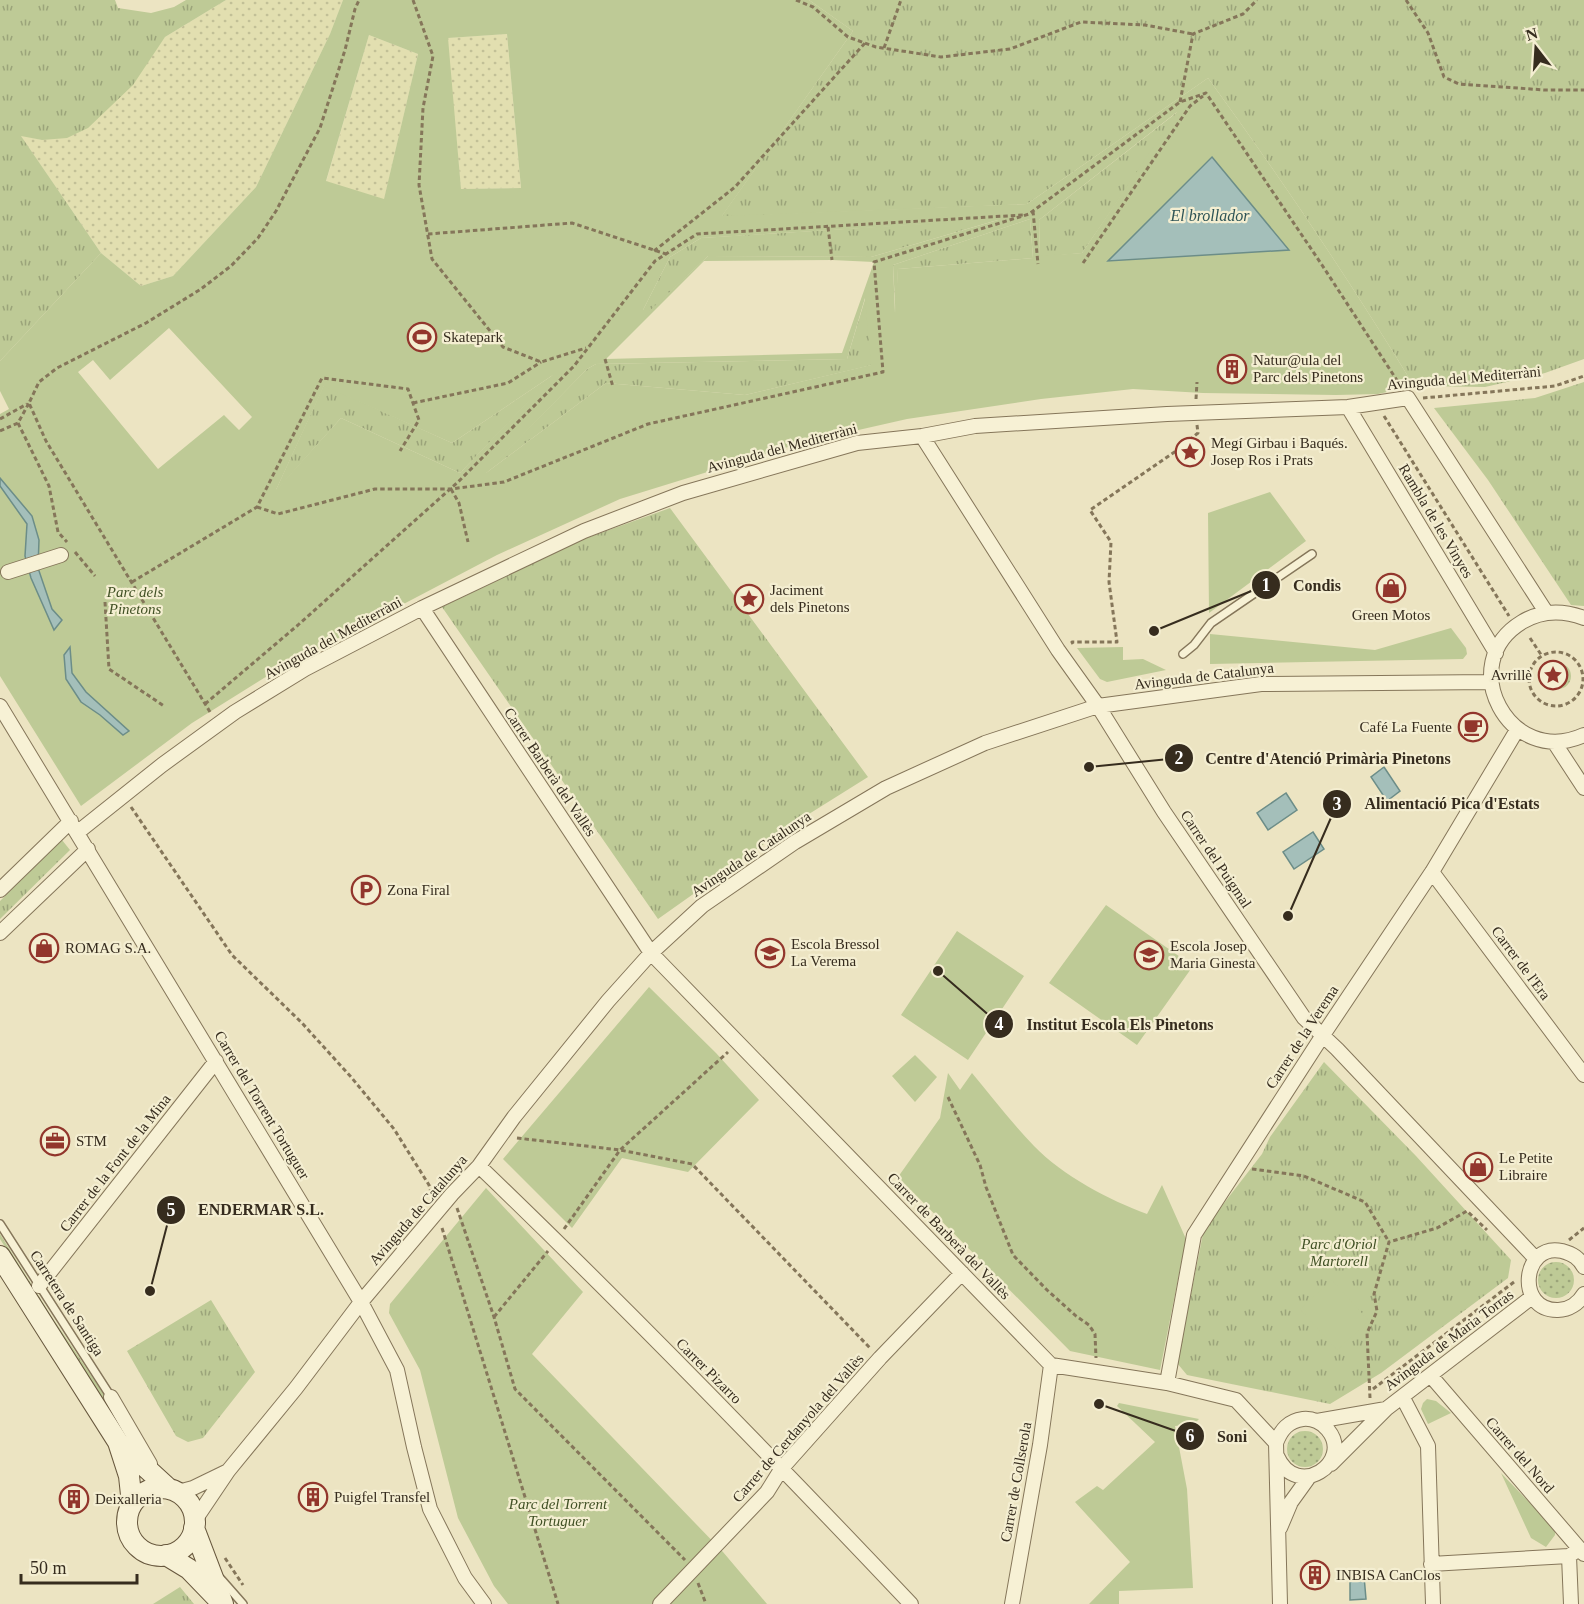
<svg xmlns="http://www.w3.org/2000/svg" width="1584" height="1604" font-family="Georgia,serif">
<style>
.farmland{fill:url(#farmland-dots)}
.grass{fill:url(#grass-tufts)}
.park{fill:#beca96;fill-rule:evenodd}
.garden{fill:url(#garden-dots)}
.water{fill:#a4bfba;stroke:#6c8d88;stroke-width:1.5}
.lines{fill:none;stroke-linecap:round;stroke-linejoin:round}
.lane-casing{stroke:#85765a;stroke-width:10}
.street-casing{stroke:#85765a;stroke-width:16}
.secondary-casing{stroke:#67573d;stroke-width:22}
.path{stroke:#85765a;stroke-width:3;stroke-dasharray:4.5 3;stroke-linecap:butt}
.lane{stroke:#f7f1d5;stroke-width:7}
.street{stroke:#f7f1d5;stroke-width:14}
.secondary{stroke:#f7f1d5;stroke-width:20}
.labels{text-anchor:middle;stroke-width:4.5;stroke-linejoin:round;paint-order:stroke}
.poi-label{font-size:15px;fill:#362c1e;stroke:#f4eed1;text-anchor:start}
.street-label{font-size:15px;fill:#362c1e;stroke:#f4eed1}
.park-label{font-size:15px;font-style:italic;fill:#415125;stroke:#f4eed1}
.water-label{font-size:16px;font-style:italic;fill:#2d5355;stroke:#f4eed1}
.leader{fill:none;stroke:#362c1e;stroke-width:2}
.callout-dot{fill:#362c1e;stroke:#f4eed1;stroke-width:2}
.mark-label{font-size:18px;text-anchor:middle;font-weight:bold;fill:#fff}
.callout-label{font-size:16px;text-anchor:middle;font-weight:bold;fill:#362c1e;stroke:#f4eed1;stroke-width:4.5;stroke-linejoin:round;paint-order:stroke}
</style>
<defs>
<pattern id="farmland-dots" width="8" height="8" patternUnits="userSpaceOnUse" patternTransform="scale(1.5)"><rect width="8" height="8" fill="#e2dfb0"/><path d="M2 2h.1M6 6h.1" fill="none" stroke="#c2c097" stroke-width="1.8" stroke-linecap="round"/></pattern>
<pattern id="grass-tufts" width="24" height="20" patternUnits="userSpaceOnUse" patternTransform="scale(1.5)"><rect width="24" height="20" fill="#beca96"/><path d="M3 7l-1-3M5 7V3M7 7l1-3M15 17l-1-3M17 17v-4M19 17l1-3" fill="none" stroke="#9ba47a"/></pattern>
<pattern id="garden-dots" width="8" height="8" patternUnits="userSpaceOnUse" patternTransform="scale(1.5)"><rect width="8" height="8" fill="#beca96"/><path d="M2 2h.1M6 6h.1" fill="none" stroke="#9ba47a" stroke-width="1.8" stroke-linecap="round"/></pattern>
</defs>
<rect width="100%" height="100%" fill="#ece4c2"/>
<path class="farmland" d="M226,0H343L330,34L256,187L173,276L141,286L101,253L20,135L42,140L151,55L165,37Z
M507,34L521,188L461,189L447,38Z
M369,35L418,54L384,200L326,182Z"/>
<path class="grass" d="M0,0H115L118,8L151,13L174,7L186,0H226L165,37L133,85L88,128L67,138L42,140L21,136L101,253L0,361Z
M809,0H1584V359L1545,373L1485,387L1414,386C1350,281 1281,178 1208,78L1027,204L721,217L853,31Z
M1180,110L1082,253L1040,257L1039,220Z
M1001,219L871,257L708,256L643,318V310L670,257L701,238Z
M1030,219L1033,258L898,269L896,322L893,265Z
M866,296L872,365L745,395L606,383L482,476L587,369L596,364L847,359Z
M556,373L460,473L341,418L275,492L324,385L452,443Z
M1584,382V606L1571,605L1488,480L1434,408L1535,398Z
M670,508L868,777L785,829L658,919L442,607L584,539Z
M1545 676a13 13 0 1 1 26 0a13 13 0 1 1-26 0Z
M62,840L70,850L0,919V901Z
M1324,1062L1416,1156L1511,1260L1508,1278L1381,1373L1330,1404L1187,1375L1177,1363L1204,1229L1262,1154L1270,1137Z
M0,1234L52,1317L109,1402L107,1406L0,1239Z
M211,1300L255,1372L203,1438L188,1442L176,1436L127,1351Z
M180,1587L194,1604H153Z"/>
<path class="park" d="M343,0H809L853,31L722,216L1027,204L1208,78C1281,178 1350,281 1414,386L1378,394L1336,395L1203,393L1133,389L1041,399L907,419L801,443L620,499L497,555L272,673L192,723L81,806L0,676V414L9,409L0,391V361L101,253L141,286L173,276L256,187L330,34ZM507,34L521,188L461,189L448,38ZM369,35L418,54L384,199L326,181ZM1177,112L1082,253L1040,256L1039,220ZM1030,219L1033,258L898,269L895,313L893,265ZM998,220L871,257L708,256L643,317V310L670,257L701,238ZM832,260L874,262L842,353L606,359L704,261ZM865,298L871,365L745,395L606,383L486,473L587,369L596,364L847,359ZM169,328L252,417L239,430L224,415L158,469L78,372L93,360L110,380ZM553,375L460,473L341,418L276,490L324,386L452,443Z
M1270,492L1306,541L1209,613L1208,513Z
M1451,628L1466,648L1467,654L1463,659L1210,664V634L1375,650Z
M1123,647V660L1143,659L1166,670L1107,682L1100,679L1077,648Z
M1106,905L1193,966L1137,1045L1049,983Z
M957,931L1024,976L968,1060L901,1015Z
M649,987L716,1053L759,1100L688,1172L622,1158L572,1228L503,1159Z
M915,1055L937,1077L915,1102L892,1076Z
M948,1073L960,1090L972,1073C992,1097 1012,1123 1034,1146C1063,1176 1109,1200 1147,1214L1162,1185L1186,1239L1160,1370L1070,1351L898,1177L940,1118Z
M486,1188L583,1292L532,1354L723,1552L767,1604H508L494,1586L458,1518L420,1370L389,1313L390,1304Z
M1332,1280L1369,1321L1337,1350L1300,1309Z
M1427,1399L1436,1401L1451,1413L1428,1424L1421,1409L1423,1403Z
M1119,1403L1199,1419L1194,1424L1175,1426L1187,1489L1193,1588L1119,1591V1604H1089L1130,1562L1075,1502L1097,1486L1103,1490L1155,1442L1117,1406Z
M1501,1473L1555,1529V1535L1546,1547L1531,1538Z"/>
<path class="garden" d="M1538 1280a18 18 0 1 1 36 0a18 18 0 1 1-36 0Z
M1287 1449a18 18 0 1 1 36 0a18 18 0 1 1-36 0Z"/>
<path class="water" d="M1212,157L1289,250L1108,261Z
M0,478L32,516L39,540L38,568L52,609L62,620L54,630L31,578L25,556L27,524L0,486Z
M70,647L72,673L86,692L129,731L123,735L100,715L81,702L66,679L64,655Z
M1384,767L1400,791L1387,801L1371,777Z
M1286,793L1297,810L1268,830L1257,813Z
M1313,832L1324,849L1294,869L1283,852Z
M1364,1576L1366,1599L1350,1600V1577Z"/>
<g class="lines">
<g class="lane-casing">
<path id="lane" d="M1183,654L1194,645L1211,623L1312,554
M0,1224L111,1397
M221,1579L243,1604"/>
</g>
<g class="street-casing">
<path id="street" d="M1348,407L1496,653
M922,436L1058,650L1098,706L1164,812L1304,1018L1337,1049L1536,1259
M8,572L61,555
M422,608L651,953L1051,1365L1167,1383L1236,1400L1276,1443
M1584,618C1563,610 1542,610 1522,622C1454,663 1509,769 1584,735
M0,706L361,1302L397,1370L414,1447L430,1509L465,1578L484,1604
M1554,742L1584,788
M78,832L162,765L235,712L305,669L422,608L584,531L683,493L857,443L922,436L975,426L1167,414L1348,407L1408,398L1546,612
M1432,872L1584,1075
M0,890L71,821
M0,933L88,849
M479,1166C627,1308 770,1455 911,1604
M1584,1267C1579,1258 1573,1254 1562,1251C1522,1242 1515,1311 1558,1310C1569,1310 1579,1303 1584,1294
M39,1286L216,1061
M1431,1376L1584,1554
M1167,1383L1194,1235L1323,1035L1432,872L1517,730
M111,1397L150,1464
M1403,1398L1428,1446L1433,1604
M1317,1421L1386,1409
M1277,1456C1297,1501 1354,1462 1328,1430C1322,1422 1312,1418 1303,1419C1288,1421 1281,1430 1276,1443L1280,1604
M1331,1464L1386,1409L1532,1297
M178,1492L193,1488L226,1472
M195,1520L228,1471L296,1388L361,1302L452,1194L479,1166L514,1117L608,1001L651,953L702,906L795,842L886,788L985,743L1098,706L1261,684L1491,682
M1280,1528L1291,1502L1309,1477
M1569,1556L1571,1604
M1431,1564L1569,1556L1579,1549
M660,1604L767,1492L782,1468L880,1358L962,1273
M1012,1604L1040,1445L1051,1365"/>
</g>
<g class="secondary-casing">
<path id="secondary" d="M0,1256L118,1442L129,1476L132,1504
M120,1444L168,1488
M127 1522a34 34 0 1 1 68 0a34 34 0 1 1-68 0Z
M194,1528L223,1604
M166,1555L189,1569L216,1597"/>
</g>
<path class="path" d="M413,0L433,56L423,108L419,185L432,259L503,347L541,362L586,348
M796,0L813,7L848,37L876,47L941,57L1010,49L1081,22L1145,25L1193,34
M1406,0L1428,33L1444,77L1459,84L1545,90H1584
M884,48L901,0
M1180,102L1193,34L1243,14L1257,0
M1033,211L1038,264
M828,227L832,260
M428,234L572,223L666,254
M654,251L735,187L865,43
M1083,263L1190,106L1203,96
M605,359L613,387
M1423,398L1555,386L1584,376
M1196,399L1197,382
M413,403L508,383L541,362
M1384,416L1509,616
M0,419L27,404
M18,423L49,486L58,532L67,542
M0,431L18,423L29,403
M451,489L459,503L468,542
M257,507L278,514L375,489H451L504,482L648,424L883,372L874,262L1029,214L1180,102L1206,93L1322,265L1400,385
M75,552L95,576
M132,582L257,507L322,378L408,389L419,420L400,451
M105,602L109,669L164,706
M1530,638L1542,656
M1073,644L1072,642H1117L1109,582L1111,542L1090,510L1176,451L1198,433L1197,425
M1529 679a27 27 0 1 1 54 0a27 27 0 1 1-54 0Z
M205,704L298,625L458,482L574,366L655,261L697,234L1023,215
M210,712L46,441L29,403L39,382L57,368L146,323L201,289L231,266L258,238L276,211L320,128L345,50L355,9L359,0
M131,807L232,955L302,1023L351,1077L394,1129L429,1185L432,1196
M948,1097L980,1165L986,1187L1013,1255L1047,1290L1076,1316L1089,1325L1095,1334L1096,1358
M517,1138L620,1150L692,1164L871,1349
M1252,1169L1304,1176L1365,1202L1389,1242
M457,1208L494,1317L515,1389L685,1560
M442,1228L558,1604
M564,1229L620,1150L728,1052
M1569,1240L1584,1228
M494,1317L548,1251
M1373,1389L1514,1282
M1370,1398L1367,1333L1377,1311L1374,1294L1389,1242L1437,1228L1467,1211L1487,1230
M225,1558L243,1585
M698,1583L706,1604"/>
<use href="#lane" class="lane"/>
<use href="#street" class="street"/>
<use href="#secondary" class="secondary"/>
</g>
<defs>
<g id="stadium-ring" transform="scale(1.5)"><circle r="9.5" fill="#f4eed1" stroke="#92362c" stroke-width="1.5"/><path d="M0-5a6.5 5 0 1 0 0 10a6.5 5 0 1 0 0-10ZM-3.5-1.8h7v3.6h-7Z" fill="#92362c"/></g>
<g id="building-ring" transform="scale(1.5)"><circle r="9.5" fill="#f4eed1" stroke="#92362c" stroke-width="1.5"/><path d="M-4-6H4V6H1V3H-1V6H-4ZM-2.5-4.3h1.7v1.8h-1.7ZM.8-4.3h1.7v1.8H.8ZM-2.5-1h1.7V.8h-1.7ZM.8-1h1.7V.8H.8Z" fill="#92362c"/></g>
<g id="sight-ring" transform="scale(1.5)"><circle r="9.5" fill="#f4eed1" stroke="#92362c" stroke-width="1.5"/><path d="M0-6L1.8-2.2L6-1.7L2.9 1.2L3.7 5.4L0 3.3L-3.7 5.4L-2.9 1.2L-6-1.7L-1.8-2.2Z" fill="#92362c"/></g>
<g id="shop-ring" transform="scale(1.5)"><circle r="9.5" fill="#f4eed1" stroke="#92362c" stroke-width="1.5"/><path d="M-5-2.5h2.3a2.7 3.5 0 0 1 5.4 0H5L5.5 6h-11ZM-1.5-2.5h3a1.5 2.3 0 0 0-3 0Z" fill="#92362c"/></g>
<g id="cafe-ring" transform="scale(1.5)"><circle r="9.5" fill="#f4eed1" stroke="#92362c" stroke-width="1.5"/><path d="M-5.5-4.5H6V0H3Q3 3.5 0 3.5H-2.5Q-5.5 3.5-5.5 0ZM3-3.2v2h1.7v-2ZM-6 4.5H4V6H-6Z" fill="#92362c"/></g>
<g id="parking-ring" transform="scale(1.5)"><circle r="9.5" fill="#f4eed1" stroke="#92362c" stroke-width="1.5"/><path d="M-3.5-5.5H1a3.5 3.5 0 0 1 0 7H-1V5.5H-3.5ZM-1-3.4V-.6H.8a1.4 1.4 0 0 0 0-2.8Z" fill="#92362c"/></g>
<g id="school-ring" transform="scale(1.5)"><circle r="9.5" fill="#f4eed1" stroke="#92362c" stroke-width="1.5"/><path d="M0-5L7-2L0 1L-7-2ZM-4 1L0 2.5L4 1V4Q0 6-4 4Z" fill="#92362c"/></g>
<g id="office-ring" transform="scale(1.5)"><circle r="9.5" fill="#f4eed1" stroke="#92362c" stroke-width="1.5"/><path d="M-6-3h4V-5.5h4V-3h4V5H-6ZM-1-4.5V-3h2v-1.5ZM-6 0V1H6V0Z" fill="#92362c"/></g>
</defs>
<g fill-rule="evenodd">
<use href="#stadium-ring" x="422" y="337"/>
<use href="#building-ring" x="1232" y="369"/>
<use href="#sight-ring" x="1190" y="452"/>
<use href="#shop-ring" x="1391" y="588"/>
<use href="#sight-ring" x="749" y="599"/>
<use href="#sight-ring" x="1553" y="675"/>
<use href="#cafe-ring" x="1473" y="727"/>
<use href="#parking-ring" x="366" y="890"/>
<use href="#shop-ring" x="44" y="948"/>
<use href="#school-ring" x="770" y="953"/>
<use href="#school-ring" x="1149" y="955"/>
<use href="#office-ring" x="55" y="1141"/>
<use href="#shop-ring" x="1478" y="1167"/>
<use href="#building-ring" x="313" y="1497"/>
<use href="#building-ring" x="74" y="1499"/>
<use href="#building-ring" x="1315" y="1575"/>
</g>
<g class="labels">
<g class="poi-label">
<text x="443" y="342">Skatepark</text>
<text x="1253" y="365">Natur@ula del<tspan x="1253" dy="17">Parc dels Pinetons</tspan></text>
<text x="1211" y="448">Megí Girbau i Baqués.<tspan x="1211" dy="17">Josep Ros i Prats</tspan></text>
<text x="770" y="595">Jaciment<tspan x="770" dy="17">dels Pinetons</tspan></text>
<text x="1391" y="620" text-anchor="middle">Green Motos</text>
<text x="1532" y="680" text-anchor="end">Avrillè</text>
<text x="1452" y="732" text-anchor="end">Café La Fuente</text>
<text x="387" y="895">Zona Firal</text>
<text x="791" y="949">Escola Bressol<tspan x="791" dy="17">La Verema</tspan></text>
<text x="1170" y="951">Escola Josep<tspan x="1170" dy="17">Maria Ginesta</tspan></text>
<text x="65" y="953">ROMAG S.A.</text>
<text x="76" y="1146">STM</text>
<text x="1499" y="1163">Le Petite<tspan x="1499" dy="17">Libraire</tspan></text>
<text x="334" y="1502">Puigfel Transfel</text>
<text x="95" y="1504">Deixalleria</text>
<text x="1336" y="1580">INBISA CanClos</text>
</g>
<g class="street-label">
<text transform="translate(1464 378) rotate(-5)" y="5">Avinguda del Mediterràni</text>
<text transform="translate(782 448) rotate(-15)" y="5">Avinguda del Mediterràni</text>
<text transform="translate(1436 521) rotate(59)" y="5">Rambla de les Vinyes</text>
<text transform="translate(333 638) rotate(-29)" y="5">Avinguda del Mediterràni</text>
<text transform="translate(1204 676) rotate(-7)" y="5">Avinguda de Catalunya</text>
<text transform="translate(550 772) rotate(56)" y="5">Carrer Barberà del Vallès</text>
<text transform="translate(751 854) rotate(-34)" y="5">Avinguda de Catalunya</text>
<text transform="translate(1216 859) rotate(56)" y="5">Carrer del Puigmal</text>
<text transform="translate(1521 963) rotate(53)" y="5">Carrer de l'Era</text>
<text transform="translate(1302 1037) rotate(-57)" y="5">Carrer de la Verema</text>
<text transform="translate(262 1105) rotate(59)" y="5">Carrer del Torrent Tortuguer</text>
<text transform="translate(115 1163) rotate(-52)" y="5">Carrer de la Font de la Mina</text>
<text transform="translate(418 1210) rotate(-49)" y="5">Avinguda de Catalunya</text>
<text transform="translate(949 1236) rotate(46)" y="5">Carrer de Barberà del Vallès</text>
<text transform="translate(67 1303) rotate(57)" y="5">Carretera de Santiga</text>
<text transform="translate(1449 1340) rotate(-37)" y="5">Avinguda de Maria Torras</text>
<text transform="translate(709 1371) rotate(45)" y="5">Carrer Pizarro</text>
<text transform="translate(798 1428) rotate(-49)" y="5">Carrer de Cerdanyola del Vallès</text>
<text transform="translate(1520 1455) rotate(49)" y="5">Carrer del Nord</text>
<text transform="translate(1016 1482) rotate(-80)" y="5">Carrer de Collserola</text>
</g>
<g class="park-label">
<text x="135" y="597">Parc dels<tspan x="135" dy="17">Pinetons</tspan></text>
<text x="1339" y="1249">Parc d'Oriol<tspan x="1339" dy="17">Martorell</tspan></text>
<text x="558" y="1509">Parc del Torrent<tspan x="558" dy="17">Tortuguer</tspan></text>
</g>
<g class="water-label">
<text x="1210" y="221">El brollador</text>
</g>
</g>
<path class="leader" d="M1154 631L1266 585M1089 767L1179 758M1288 916L1337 804M938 971L999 1024M150 1291L171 1210M1099 1404L1190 1436"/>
<g class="callout-dot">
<circle cx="1154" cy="631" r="6"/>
<circle cx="1089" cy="767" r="6"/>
<circle cx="1288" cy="916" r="6"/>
<circle cx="938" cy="971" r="6"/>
<circle cx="150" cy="1291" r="6"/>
<circle cx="1099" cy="1404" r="6"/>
<circle cx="1266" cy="585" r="15"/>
<circle cx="1179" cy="758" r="15"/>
<circle cx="1337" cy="804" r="15"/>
<circle cx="999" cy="1024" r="15"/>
<circle cx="171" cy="1210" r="15"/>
<circle cx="1190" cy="1436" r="15"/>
</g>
<g class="mark-label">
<text x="1266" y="591">1</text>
<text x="1179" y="764">2</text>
<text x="1337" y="810">3</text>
<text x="999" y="1030">4</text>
<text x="171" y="1216">5</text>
<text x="1190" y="1442">6</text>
</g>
<g class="callout-label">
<text x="1317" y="591">Condis</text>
<text x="1328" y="764">Centre d'Atenció Primària Pinetons</text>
<text x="1452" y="809">Alimentació Pica d'Estats</text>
<text x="1120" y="1030">Institut Escola Els Pinetons</text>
<text x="261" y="1215">ENDERMAR S.L.</text>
<text x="1232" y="1442">Soni</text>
</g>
<g transform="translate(1536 48) rotate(343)" stroke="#f4eed1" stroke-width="4.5" paint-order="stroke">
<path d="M0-4.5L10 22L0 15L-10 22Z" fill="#362c1e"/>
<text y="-9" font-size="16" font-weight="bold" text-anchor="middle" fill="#362c1e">N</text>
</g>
<path d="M21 1574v9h116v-9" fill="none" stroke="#362c1e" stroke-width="3"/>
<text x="30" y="1574" font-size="18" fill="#362c1e" stroke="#f4eed1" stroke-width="4.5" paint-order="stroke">50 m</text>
</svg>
